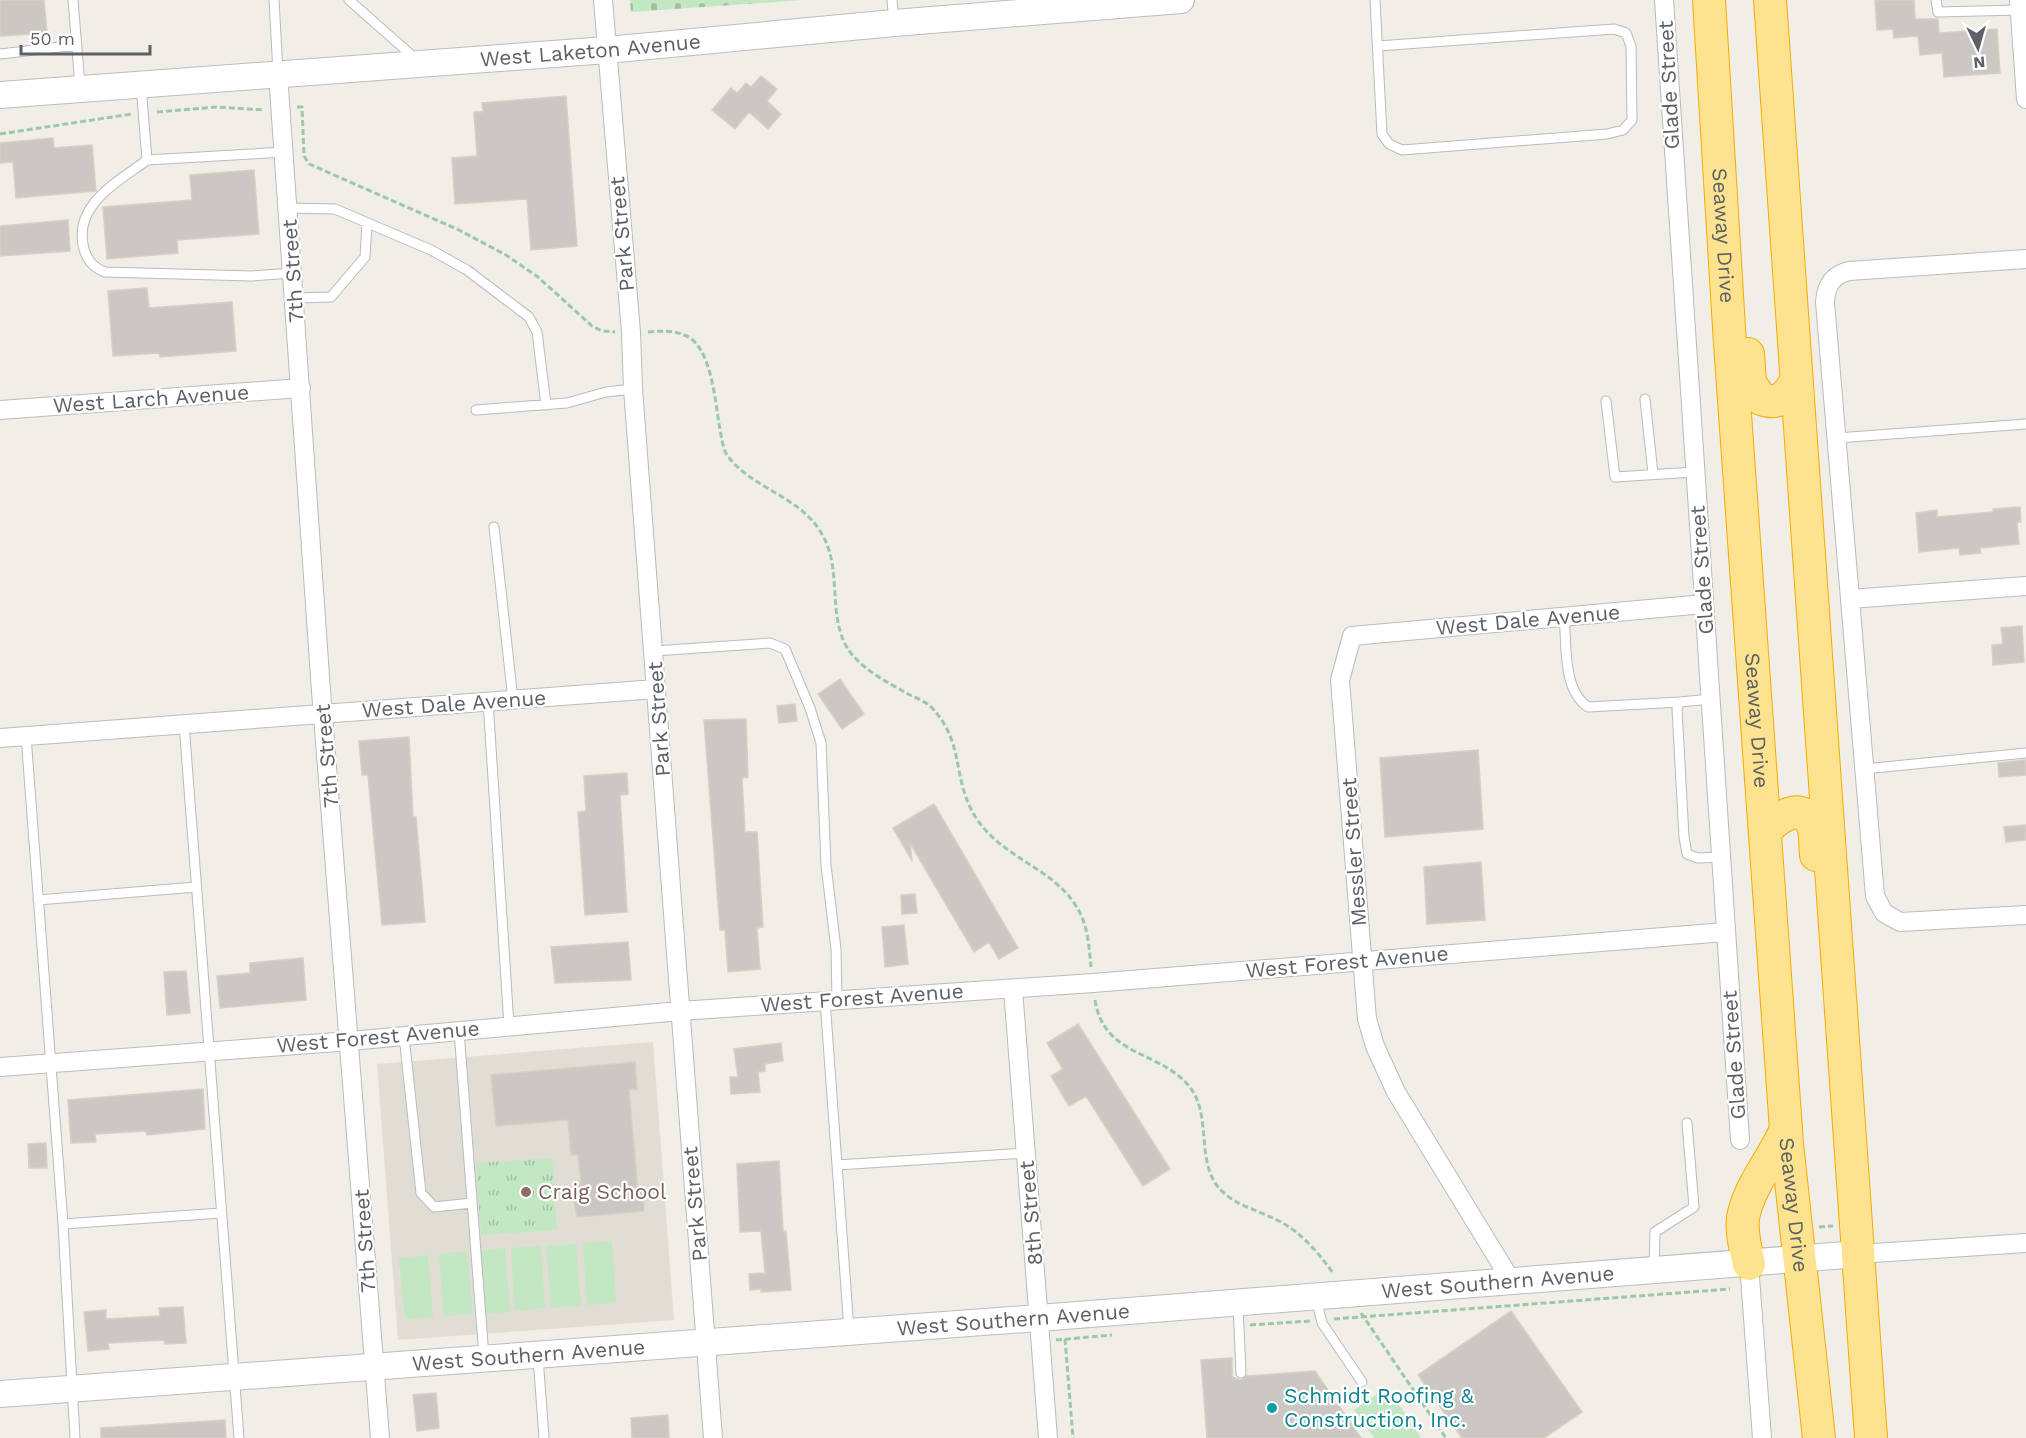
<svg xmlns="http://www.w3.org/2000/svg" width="2026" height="1438" font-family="'Work Sans',sans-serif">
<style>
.education{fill:#e0ddd4}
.green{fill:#c3e7c3}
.cemetery{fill:url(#cemetery-stones)}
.park{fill:url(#park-tufts)}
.building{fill:#cbc8c3;stroke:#d5d0c4;stroke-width:1.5}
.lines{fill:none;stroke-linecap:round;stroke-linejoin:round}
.lane-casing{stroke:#b8bbbf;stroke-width:11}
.street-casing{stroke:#b8bbbf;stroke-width:20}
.secondary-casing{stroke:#b9bcc2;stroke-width:28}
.highway-casing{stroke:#f6ac00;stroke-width:34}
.path{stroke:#9cc8a9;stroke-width:3;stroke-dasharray:6 3;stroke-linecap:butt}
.lane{stroke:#fff;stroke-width:9}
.street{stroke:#fff;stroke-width:18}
.secondary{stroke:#fff;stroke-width:26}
.highway{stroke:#fde390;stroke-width:32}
.education-dot{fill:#8d6e63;stroke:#fff;stroke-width:2}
.culture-dot{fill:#0f9aa8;stroke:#fff;stroke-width:2}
.labels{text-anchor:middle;stroke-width:4.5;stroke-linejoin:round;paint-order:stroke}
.street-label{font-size:21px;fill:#5d6166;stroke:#fff}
.education-label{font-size:21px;fill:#785e54;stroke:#fff;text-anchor:start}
.culture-label{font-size:21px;fill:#0d838f;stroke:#fff;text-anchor:start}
</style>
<defs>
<pattern id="cemetery-stones" width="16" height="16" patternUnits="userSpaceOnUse" patternTransform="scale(1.5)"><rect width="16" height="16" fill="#c3e7c3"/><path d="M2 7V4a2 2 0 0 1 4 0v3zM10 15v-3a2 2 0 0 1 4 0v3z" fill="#a2bfa2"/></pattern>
<pattern id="park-tufts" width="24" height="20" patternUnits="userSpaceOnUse" patternTransform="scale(1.5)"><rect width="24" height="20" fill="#c3e7c3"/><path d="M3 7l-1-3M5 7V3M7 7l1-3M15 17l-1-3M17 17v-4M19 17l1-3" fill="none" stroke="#a2bfa2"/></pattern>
</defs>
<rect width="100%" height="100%" fill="#f0eee6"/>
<path class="education" d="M653,1042L674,1320L398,1340L377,1064Z"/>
<path class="green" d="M612,1241L616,1303L587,1305L583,1243Z
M576,1244L581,1306L551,1308L546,1246Z
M541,1246L545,1308L515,1311L511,1248Z
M505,1248L510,1312L480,1314L475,1251Z
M467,1251L473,1314L444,1316L439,1254Z
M428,1255L433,1317L405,1319L399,1258Z
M1387,1387L1421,1437L1419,1438H1374L1354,1410Z"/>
<path class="cemetery" d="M630,0H804L631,12Z"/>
<path class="park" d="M552,1158L557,1230L481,1235L476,1163Z"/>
<path class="building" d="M0,0H44L47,33L0,36Z
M1875,0H1914L1915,19H1938L1939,33L1997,29L2000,73L1944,77L1942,53L1920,55L1918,36L1894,38L1893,29L1877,30Z
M761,76L777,89L767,101L781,114L768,129L749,112L735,129L712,110L731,88L737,93L746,83L751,87Z
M566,96L577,246L531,250L527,199L455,204L452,158L477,156L474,112H483L482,103Z
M53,138L54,148L92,145L96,191L16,198L13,162L0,163V143Z
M254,170L259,234L177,240L178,253L107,259L103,207L192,200L190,175Z
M68,220L70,251L0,256V226Z
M147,288L149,308L232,302L236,351L160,357L159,353L113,356L108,291Z
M2020,507L2021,522H2017L2019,544L1980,548L1981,553L1960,555L1959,548L1919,552L1916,513L1937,510V517L1993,512V509Z
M2022,626L2024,662L1993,665L1992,645L2003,644L2001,628Z
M840,679L864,714L842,729L818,694Z
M795,704L797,721L779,723L777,706Z
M746,719L748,777L742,778L745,832H757L763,927L757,928L760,969L728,972L725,930H720L704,720Z
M409,737L413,817H416L425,922L382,925L368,775H362L359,741Z
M1478,750L1483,829L1385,837L1380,758Z
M2026,760V775L1999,777L1998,763Z
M627,773L628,794L620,795L627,912L585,915L578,812L586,811L584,776Z
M934,804L1018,948L999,959L989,942L974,952L910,843L912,861L893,828Z
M2026,825V840L2006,842L2004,827Z
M1481,862L1485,920L1427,924L1424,867Z
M915,894L917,913L902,914L901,895Z
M904,925L908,964L885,967L882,927Z
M628,942L631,980L555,983L551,947Z
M303,958L306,1000L220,1008L217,976L250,973V963Z
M186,971L190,1013L167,1015L164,972Z
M1078,1024L1170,1169L1143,1186L1086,1096L1069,1106L1051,1076L1063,1069L1047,1043Z
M781,1043L783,1061L765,1064V1071L758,1072L760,1092L731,1094L730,1077H738L734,1049Z
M635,1062L637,1089L629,1090L638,1191H643L644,1211L577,1217L571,1185L581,1184L578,1155H571L568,1120L496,1126L491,1075Z
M203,1089L205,1129L147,1135L146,1131L95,1134L96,1142L71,1143L68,1100Z
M46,1143L47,1168H29L28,1144Z
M779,1161L783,1232L786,1231L791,1290L761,1292V1289L750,1290L749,1274L765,1273L761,1231L740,1232L737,1164Z
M183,1307L186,1343L165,1344L164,1340L108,1343L109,1349L88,1351L84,1312L106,1310V1319L160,1316L159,1308Z
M1511,1311L1582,1412L1544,1438H1462L1418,1375Z
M1232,1358V1377L1241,1380L1247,1376L1315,1371L1361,1438H1207L1201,1360Z
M436,1393L439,1428L417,1431L413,1395Z
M668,1415L669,1438H632L631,1418Z
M225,1420L226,1438H101V1428Z"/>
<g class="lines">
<g class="lane-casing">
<path id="lane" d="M73,0L80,86
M274,0L278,72
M349,0L417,60
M892,0L894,22
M1375,0L1382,134L1389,144L1402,150L1607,134L1623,130L1632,120L1631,46L1626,33L1614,29L1378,46
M1936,0L1938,12L2019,10
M0,54L77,45
M141,85L147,160L284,152
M147,160C118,182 72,205 84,249C87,260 94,268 105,272L252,276L293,273
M288,208L335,209L431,250L467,270L529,317L537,332L546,405
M295,298L331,297L365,257L367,223
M1645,399L1653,474
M1606,401L1615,477L1695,472
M476,410L567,403L606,392L633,389
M1837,438L2026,424
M494,527L513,700
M1564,616C1567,644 1562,690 1588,707L1680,702
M654,651L770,643L785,649L810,708L821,743L826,865L836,949L837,999
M1711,699L1680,702L1677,709L1684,837L1687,854L1698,858L1720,857
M488,701L509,1026
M184,724L239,1438
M26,736L63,1224L75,1438
M1864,769L2026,753
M38,900L196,887
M825,1000L849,1330
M459,1031L484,1357
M404,1036L421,1193L434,1207L472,1203
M837,1165L1026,1153
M63,1224L221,1213
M1654,1270L1655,1232L1694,1207L1687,1123
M1316,1298L1322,1323L1362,1382
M1238,1305L1241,1373
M538,1357L544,1438"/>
</g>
<g class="street-casing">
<path id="street" d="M603,0L631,332L633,389L713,1438
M1664,0L1740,1140
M2019,0L2026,99
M278,74L321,691L380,1438
M2026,259L1849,271C1832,275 1826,286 1825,302L1875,896L1884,913L1900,922L2026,915
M0,410L301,388
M1850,599L2026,586
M0,738L656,689
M1013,989L1048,1438
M0,1067L350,1041L680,1011L1093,983L1725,932
M1859,1254L2026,1243
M1749,1264L1762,1438
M1512,1282L1396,1092L1375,1046L1367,1019L1340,680L1352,636L1704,604"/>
</g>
<g class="secondary-casing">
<g id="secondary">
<path id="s1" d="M0,95L607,50L894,23L1181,0"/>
<path id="s2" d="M0,1394L1039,1318L1859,1254"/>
</g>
</g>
<g class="highway-casing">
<g id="highway">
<path id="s3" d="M1709,0L1730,344L1787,1144L1819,1438"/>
<path d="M1770,0L1871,1438"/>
<path d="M1748,354L1750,383L1761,399C1779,406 1788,395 1796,381"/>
<path d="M1766,830C1778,818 1803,799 1813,826C1816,834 1815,846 1816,855"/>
<path d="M1749,1264C1746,1250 1741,1233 1743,1218C1748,1187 1774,1158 1786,1129"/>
</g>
</g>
<path class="path" d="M297,107H302L304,156L309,164L459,230L506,255L538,277L592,326L602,331L615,332
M157,112L217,107L264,110
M0,134L132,114
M648,332C661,331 673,330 684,335C711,344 715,400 719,424C721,433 722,447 727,455C751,489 802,496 823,536C841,569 829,608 844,642C856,667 887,682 910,695C918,699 927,702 933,709C963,742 953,773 971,809C994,856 1052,866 1076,906C1088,924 1089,946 1091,967
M1095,1000C1104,1057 1159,1050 1189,1086C1214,1116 1193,1167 1224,1193C1238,1206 1260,1211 1277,1220C1300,1231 1318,1252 1333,1273
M1819,1227L1833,1226
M1361,1313L1446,1438
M1334,1319L1730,1289
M1250,1325L1310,1321
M1065,1339L1073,1438
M1056,1340L1112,1335"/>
<use href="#lane" class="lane"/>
<use href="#street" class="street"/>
<use href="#secondary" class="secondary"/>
<use href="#highway" class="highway"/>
</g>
<circle class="education-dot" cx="526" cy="1192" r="6"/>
<circle class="culture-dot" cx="1272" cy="1408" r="6"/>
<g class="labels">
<g class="street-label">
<text dy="7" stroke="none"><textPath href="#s1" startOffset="592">West Laketon Avenue</textPath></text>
<text transform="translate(1669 85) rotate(-93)" y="7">Glade Street</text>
<text transform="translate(622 234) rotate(-95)" y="7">Park Street</text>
<text dy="7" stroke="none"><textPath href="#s3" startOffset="236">Seaway Drive</textPath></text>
<text transform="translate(293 271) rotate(-94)" y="7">7th Street</text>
<text transform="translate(151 399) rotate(-4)" y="7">West Larch Avenue</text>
<text transform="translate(1702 570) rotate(-94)" y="7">Glade Street</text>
<text transform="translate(1528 620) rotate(-5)" y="7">West Dale Avenue</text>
<text transform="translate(454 704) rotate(-4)" y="7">West Dale Avenue</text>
<text transform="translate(659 719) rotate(-94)" y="7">Park Street</text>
<text dy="7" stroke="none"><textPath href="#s3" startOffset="722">Seaway Drive</textPath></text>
<text transform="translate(327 756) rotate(-95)" y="7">7th Street</text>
<text transform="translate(1354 852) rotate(-94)" y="7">Messler Street</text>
<text transform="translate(1347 962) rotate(-5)" y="7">West Forest Avenue</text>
<text transform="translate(862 998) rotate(-4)" y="7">West Forest Avenue</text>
<text transform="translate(378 1037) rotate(-5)" y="7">West Forest Avenue</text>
<text transform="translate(1734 1055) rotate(-94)" y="7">Glade Street</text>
<text transform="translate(695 1204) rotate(-95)" y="7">Park Street</text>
<text dy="7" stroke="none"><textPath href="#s3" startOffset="1208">Seaway Drive</textPath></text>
<text transform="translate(1031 1213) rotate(-95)" y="7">8th Street</text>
<text transform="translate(365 1241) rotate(-94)" y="7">7th Street</text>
<text dy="7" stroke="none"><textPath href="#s2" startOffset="1502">West Southern Avenue</textPath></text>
<text dy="7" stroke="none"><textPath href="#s2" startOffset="1016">West Southern Avenue</textPath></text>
<text dy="7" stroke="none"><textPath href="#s2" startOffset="530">West Southern Avenue</textPath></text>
</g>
<g class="education-label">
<text x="538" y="1199">Craig School</text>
</g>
<g class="culture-label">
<text x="1284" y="1403">Schmidt Roofing &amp;<tspan x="1284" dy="24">Construction, Inc.</tspan></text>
</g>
</g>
<g transform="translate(1978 48) rotate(175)" stroke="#ffffff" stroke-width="4.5" paint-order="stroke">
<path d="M0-4.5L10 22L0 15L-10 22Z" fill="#5d6166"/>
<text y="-9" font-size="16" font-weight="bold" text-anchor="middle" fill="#5d6166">N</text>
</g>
<path d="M21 45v9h129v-9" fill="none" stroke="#5d6166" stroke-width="3"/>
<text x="30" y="45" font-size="18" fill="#5d6166" stroke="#ffffff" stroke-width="4.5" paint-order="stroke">50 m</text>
</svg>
